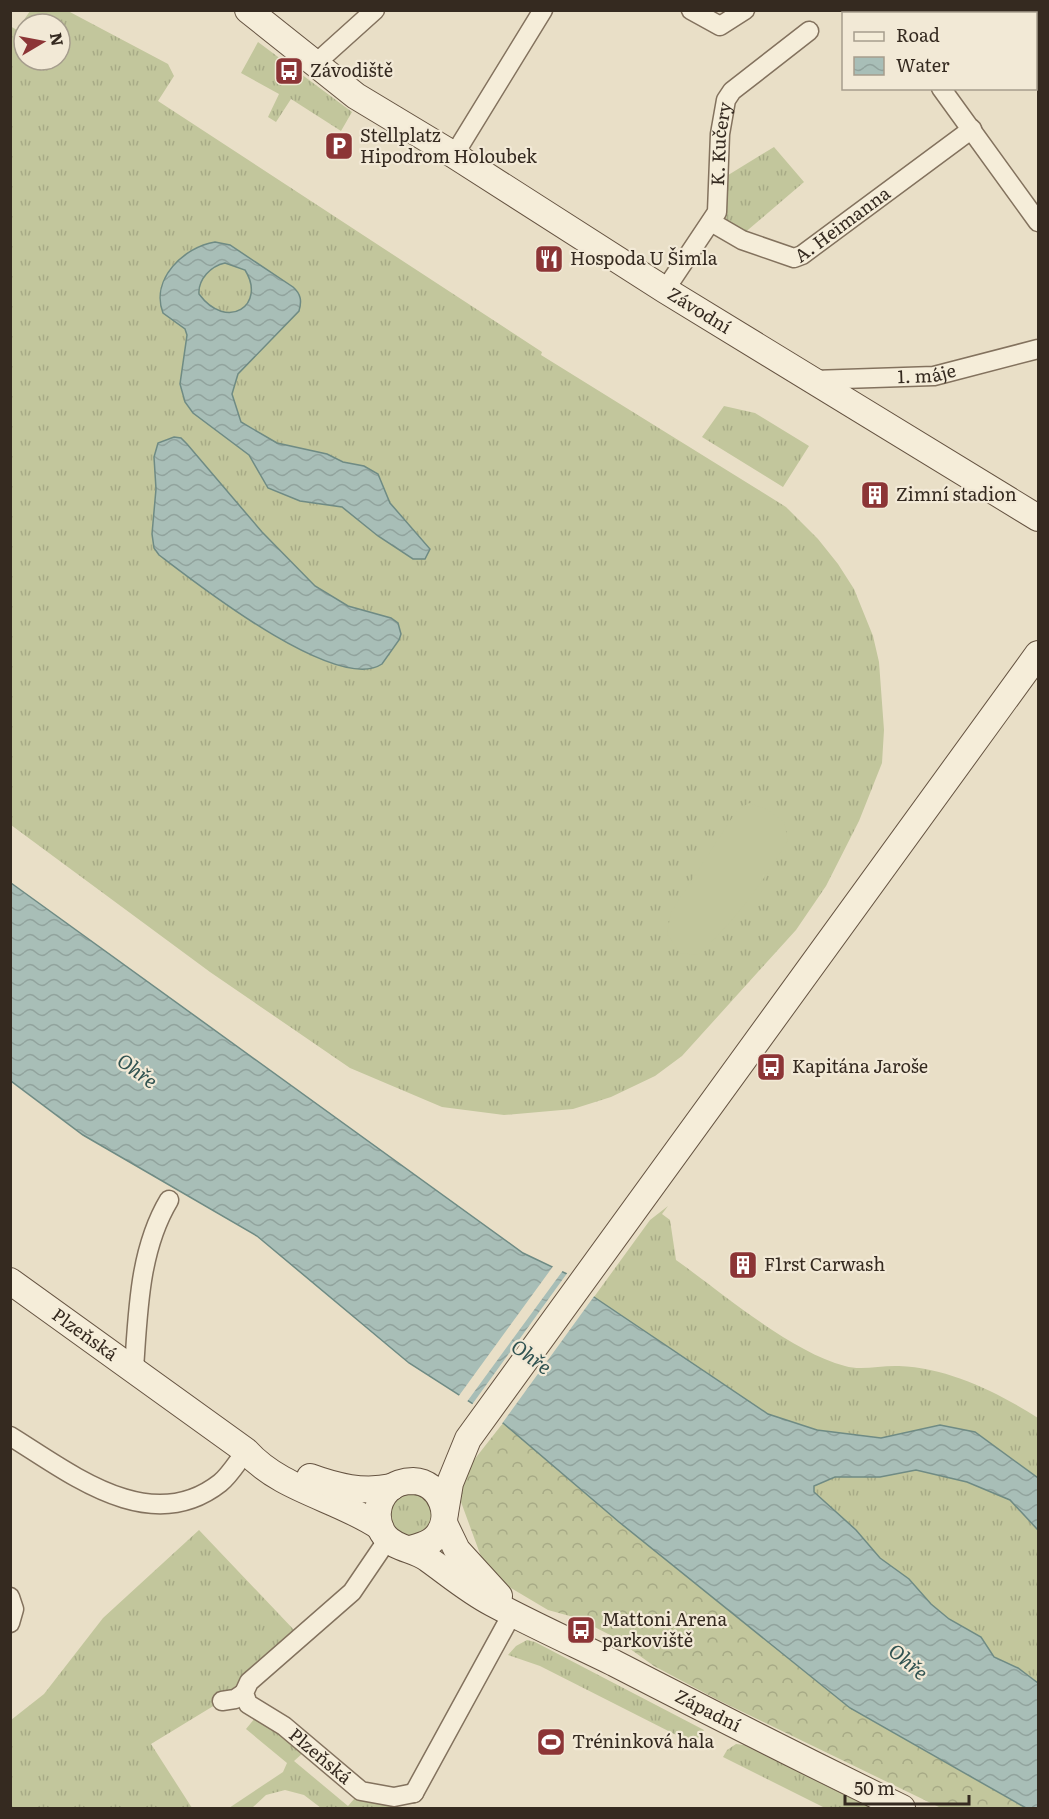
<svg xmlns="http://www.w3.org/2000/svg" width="1049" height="1819" font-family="Literata,serif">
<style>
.grass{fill:url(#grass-tufts);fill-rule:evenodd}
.forest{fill:url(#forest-crowns)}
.garden{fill:#c2c69c}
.water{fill:url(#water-waves);stroke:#6f8b84;stroke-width:1.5;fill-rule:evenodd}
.pier{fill:#e9dfc7}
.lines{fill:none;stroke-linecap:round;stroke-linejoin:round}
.street-casing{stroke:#83725e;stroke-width:21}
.secondary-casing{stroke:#655341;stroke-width:28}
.street{stroke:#f5edd9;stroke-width:18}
.secondary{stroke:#f5edd9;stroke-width:26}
.labels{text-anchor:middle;stroke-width:4.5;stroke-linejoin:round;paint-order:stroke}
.poi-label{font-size:18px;fill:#352a20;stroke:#f2e9d6;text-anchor:start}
.street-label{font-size:18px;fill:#352a20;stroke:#f2e9d6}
.water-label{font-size:20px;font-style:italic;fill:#315351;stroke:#f2e9d6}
</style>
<defs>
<pattern id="grass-tufts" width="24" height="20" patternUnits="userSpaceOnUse" patternTransform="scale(1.5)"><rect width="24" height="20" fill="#c2c69c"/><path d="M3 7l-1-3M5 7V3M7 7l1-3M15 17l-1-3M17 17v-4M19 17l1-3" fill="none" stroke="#a7aa86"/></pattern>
<pattern id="forest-crowns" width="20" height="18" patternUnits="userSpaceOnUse" patternTransform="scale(1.5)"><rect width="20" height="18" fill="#c2c69c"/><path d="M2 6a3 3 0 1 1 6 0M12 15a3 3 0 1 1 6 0" fill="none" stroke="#a7aa86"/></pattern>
<pattern id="water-waves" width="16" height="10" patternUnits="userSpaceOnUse" patternTransform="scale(1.5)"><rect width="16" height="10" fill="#a8beb7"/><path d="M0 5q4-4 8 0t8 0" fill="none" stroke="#91a39d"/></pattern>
</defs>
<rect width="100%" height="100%" fill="#e9dfc7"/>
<path class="grass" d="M30,11H68L168,64L174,76L158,101L542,352L541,355L786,507L818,539L838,564L854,589L873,636L879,662L884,730L882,763L859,821L826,886L796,930L682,1056L655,1076L611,1097L573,1109L504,1115L442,1107L350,1068L210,972L11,825L10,26L17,30ZM24,24H60V60H24Z
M258,42L352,112L341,131L291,99L276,122L268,117L279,94L241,73Z
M774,147L804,182L742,235L725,220L723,215L725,177Z
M724,406L755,413L809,446L783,487L702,437Z
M668,1206L662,1214L670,1220L676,1260C724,1294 789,1351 845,1366C861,1371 882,1365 899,1366C949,1368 997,1392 1038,1418V1478L975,1432L940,1425L881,1438L817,1430L768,1414L594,1297L650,1220Z
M916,1470L967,1482L1010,1500L1038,1530V1683L1018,1668L994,1657L981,1637L949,1619L931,1604L909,1579L880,1558L814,1492V1486L835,1477H880Z
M389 1514a22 22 0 1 1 44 0a22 22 0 1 1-44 0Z
M199,1530L295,1631L215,1705L151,1744L192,1808H11V1720L44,1694L103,1618Z
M527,1640L535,1642L704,1730L694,1744L540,1666L508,1655L516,1646Z
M255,1718H262L304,1752L294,1761L348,1806L361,1791L394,1797L398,1808H321L304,1795L285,1790L266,1795L252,1808H229L283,1772L287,1763L246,1729Z
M736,1744L744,1745L871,1808H825L723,1757L727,1750Z"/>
<path class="forest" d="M503,1423L619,1522L850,1708L1026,1808H941L718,1700L654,1666L612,1636L577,1618L548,1610L506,1585L483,1562L461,1502L462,1487L470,1465Z"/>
<path class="garden" d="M749,803L768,810L784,822L788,841C762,883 734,923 697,955L680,953L667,934L671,912L730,821L738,810Z"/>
<path class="water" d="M215,242L230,245L293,287C301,294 302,301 299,311L238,374L232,394L241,422L277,443L327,454L343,462L364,466L378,474L390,503L430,549L425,559H413L378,536L342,507L300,501L268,488L249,455L193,413L185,402L180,384L187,335L185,329L163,313C150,279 184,247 215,242ZM225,263L245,270C267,305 227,332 199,294C198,279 211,266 225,263Z
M174,437L181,438L187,444L262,532L315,586L348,606L391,618L398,623L401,634L399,640L382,664C337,694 197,584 159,555L154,548L152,534L156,489L154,457L158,443Z
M11,883L523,1253L567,1274L594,1297L768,1414L817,1430L881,1438L940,1425L975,1432L1038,1478V1530L1010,1500L967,1482L916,1470L880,1477H835L814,1486V1492L856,1530L880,1558L909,1579L931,1604L949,1619L981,1637L994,1657L1018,1668L1038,1683V1808H1026L850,1708L619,1522L503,1423L409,1363L257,1236L83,1135L11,1081Z"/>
<path class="pier" d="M554,1265L564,1269L466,1403L458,1397Z
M568,1272L595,1295L501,1425L471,1406Z"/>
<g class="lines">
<g class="street-casing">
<g id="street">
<path d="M691,10L720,26L745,10"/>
<path d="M883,10L885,14"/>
<path d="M315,64L375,10"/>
<path d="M941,88L1038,222"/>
<path d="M454,155L543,10"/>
<path id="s1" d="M711,222L742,240L794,258L802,255L972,129"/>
<path id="s2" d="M665,290L717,212L720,134L726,100L732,91L809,31"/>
<path id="s3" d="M813,380L934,376L1038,349"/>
<path d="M134,1369C138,1312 139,1250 169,1200"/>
<path d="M10,1436C70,1473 150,1538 220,1483C230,1475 238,1461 246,1451"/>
<path id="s4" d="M388,1539L352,1592L249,1682L244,1693L248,1704L284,1726L361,1791L394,1797L414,1793"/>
<path d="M10,1597L14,1609L10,1623"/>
<path d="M222,1701L235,1699L244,1693"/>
<path d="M414,1793L513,1612"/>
</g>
</g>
<g class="secondary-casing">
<g id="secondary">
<path id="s5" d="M248,10L356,96L454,155L665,290L1038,518"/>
<path id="s6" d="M10,1281L246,1451C281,1490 337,1498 380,1527"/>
<path d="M310,1477C337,1487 363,1493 392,1487"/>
<path d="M445,1513L450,1483L468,1439L1038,654"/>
<path d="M444,1523L457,1550L499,1596"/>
<path id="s7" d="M411,1549C420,1546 428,1545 435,1538C455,1518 441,1482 413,1481C404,1481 394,1484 388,1490C376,1502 374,1522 385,1536C395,1549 415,1549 428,1559C449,1574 469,1591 492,1603C531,1624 573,1643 614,1663C709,1712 806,1761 902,1808"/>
</g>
</g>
<use href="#street" class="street"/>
<use href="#secondary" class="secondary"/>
</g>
<defs>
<g id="bus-square" transform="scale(1.5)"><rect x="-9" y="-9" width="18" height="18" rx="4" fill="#8c3536" stroke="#f2e9d6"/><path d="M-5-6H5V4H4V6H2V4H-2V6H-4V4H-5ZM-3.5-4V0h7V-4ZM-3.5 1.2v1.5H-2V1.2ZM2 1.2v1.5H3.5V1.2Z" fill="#fff"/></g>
<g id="parking-square" transform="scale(1.5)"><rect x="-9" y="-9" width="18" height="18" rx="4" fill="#8c3536" stroke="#f2e9d6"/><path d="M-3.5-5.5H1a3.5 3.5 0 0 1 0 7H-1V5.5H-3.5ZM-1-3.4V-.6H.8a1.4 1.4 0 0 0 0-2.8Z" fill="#fff"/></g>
<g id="restaurant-square" transform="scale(1.5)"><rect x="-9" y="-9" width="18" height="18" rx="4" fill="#8c3536" stroke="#f2e9d6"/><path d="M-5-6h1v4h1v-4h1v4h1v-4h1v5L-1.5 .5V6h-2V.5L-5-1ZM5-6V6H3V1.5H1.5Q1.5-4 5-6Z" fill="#fff"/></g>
<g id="building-square" transform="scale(1.5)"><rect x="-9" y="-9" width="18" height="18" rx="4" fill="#8c3536" stroke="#f2e9d6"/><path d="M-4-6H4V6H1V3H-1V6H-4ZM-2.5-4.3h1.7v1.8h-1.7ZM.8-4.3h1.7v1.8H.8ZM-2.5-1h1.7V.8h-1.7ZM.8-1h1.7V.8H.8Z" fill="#fff"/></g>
<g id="stadium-square" transform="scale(1.5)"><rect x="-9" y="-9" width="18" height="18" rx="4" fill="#8c3536" stroke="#f2e9d6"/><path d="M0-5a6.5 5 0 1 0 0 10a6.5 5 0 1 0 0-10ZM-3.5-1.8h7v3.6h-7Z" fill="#fff"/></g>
</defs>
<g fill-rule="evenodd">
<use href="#bus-square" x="289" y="71"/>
<use href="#parking-square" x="339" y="146"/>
<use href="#restaurant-square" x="549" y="259"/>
<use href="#building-square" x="875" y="495"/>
<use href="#bus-square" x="771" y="1067"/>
<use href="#building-square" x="743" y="1265"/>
<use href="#bus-square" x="581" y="1630"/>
<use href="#stadium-square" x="551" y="1742"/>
</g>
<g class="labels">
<g class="poi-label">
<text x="310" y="77">Závodiště</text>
<text x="360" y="142">Stellplatz<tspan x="360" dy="21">Hipodrom Holoubek</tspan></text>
<text x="570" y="265">Hospoda U Šimla</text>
<text x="896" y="501">Zimní stadion</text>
<text x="792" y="1073">Kapitána Jaroše</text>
<text x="764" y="1271">F1rst Carwash</text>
<text x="602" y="1626">Mattoni Arena<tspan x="602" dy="21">parkoviště</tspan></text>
<text x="572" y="1748">Tréninková hala</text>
</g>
<g class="street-label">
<text dy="6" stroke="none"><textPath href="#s2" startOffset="162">K. Kučery</textPath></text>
<text dy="6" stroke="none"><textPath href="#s1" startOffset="150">A. Heimanna</textPath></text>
<text dy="6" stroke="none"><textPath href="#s5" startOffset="543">Závodní</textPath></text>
<text dy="6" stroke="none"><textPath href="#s3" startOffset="114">1. máje</textPath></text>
<text dy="6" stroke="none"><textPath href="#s6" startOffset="92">Plzeňská</textPath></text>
<text dy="6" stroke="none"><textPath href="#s7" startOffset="549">Západní</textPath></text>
<text dy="6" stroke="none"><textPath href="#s4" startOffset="314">Plzeňská</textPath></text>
</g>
<g class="water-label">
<text transform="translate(137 1071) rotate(36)" y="7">Ohře</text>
<text transform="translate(531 1357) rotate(36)" y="7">Ohře</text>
<text transform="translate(908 1662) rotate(40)" y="7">Ohře</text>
</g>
</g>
<rect width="1049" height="1819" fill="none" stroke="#352a20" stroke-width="24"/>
<rect x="842" y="12" width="195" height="78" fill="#f2e9d6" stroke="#a69d8d" stroke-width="1.5"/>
<rect x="854" y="32" width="30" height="9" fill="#f5edd9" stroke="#a69d8d" stroke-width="1.5"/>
<text x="896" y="42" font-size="18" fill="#352a20">Road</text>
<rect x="854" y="57" width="30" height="18" fill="url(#water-waves)" stroke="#a69d8d" stroke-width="1.5"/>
<text x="896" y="72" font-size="18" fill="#352a20">Water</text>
<g transform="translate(42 42) rotate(80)"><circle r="28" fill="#f2e9d6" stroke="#a69d8d" stroke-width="1.5"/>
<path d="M0-4.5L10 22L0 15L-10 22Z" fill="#8c3536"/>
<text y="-9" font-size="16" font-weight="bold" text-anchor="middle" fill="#352a20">N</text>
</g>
<path d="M845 1795v9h124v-9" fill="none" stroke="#352a20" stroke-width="3"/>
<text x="854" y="1795" font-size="18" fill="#352a20" stroke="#f2e9d6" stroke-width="4.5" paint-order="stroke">50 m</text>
</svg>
